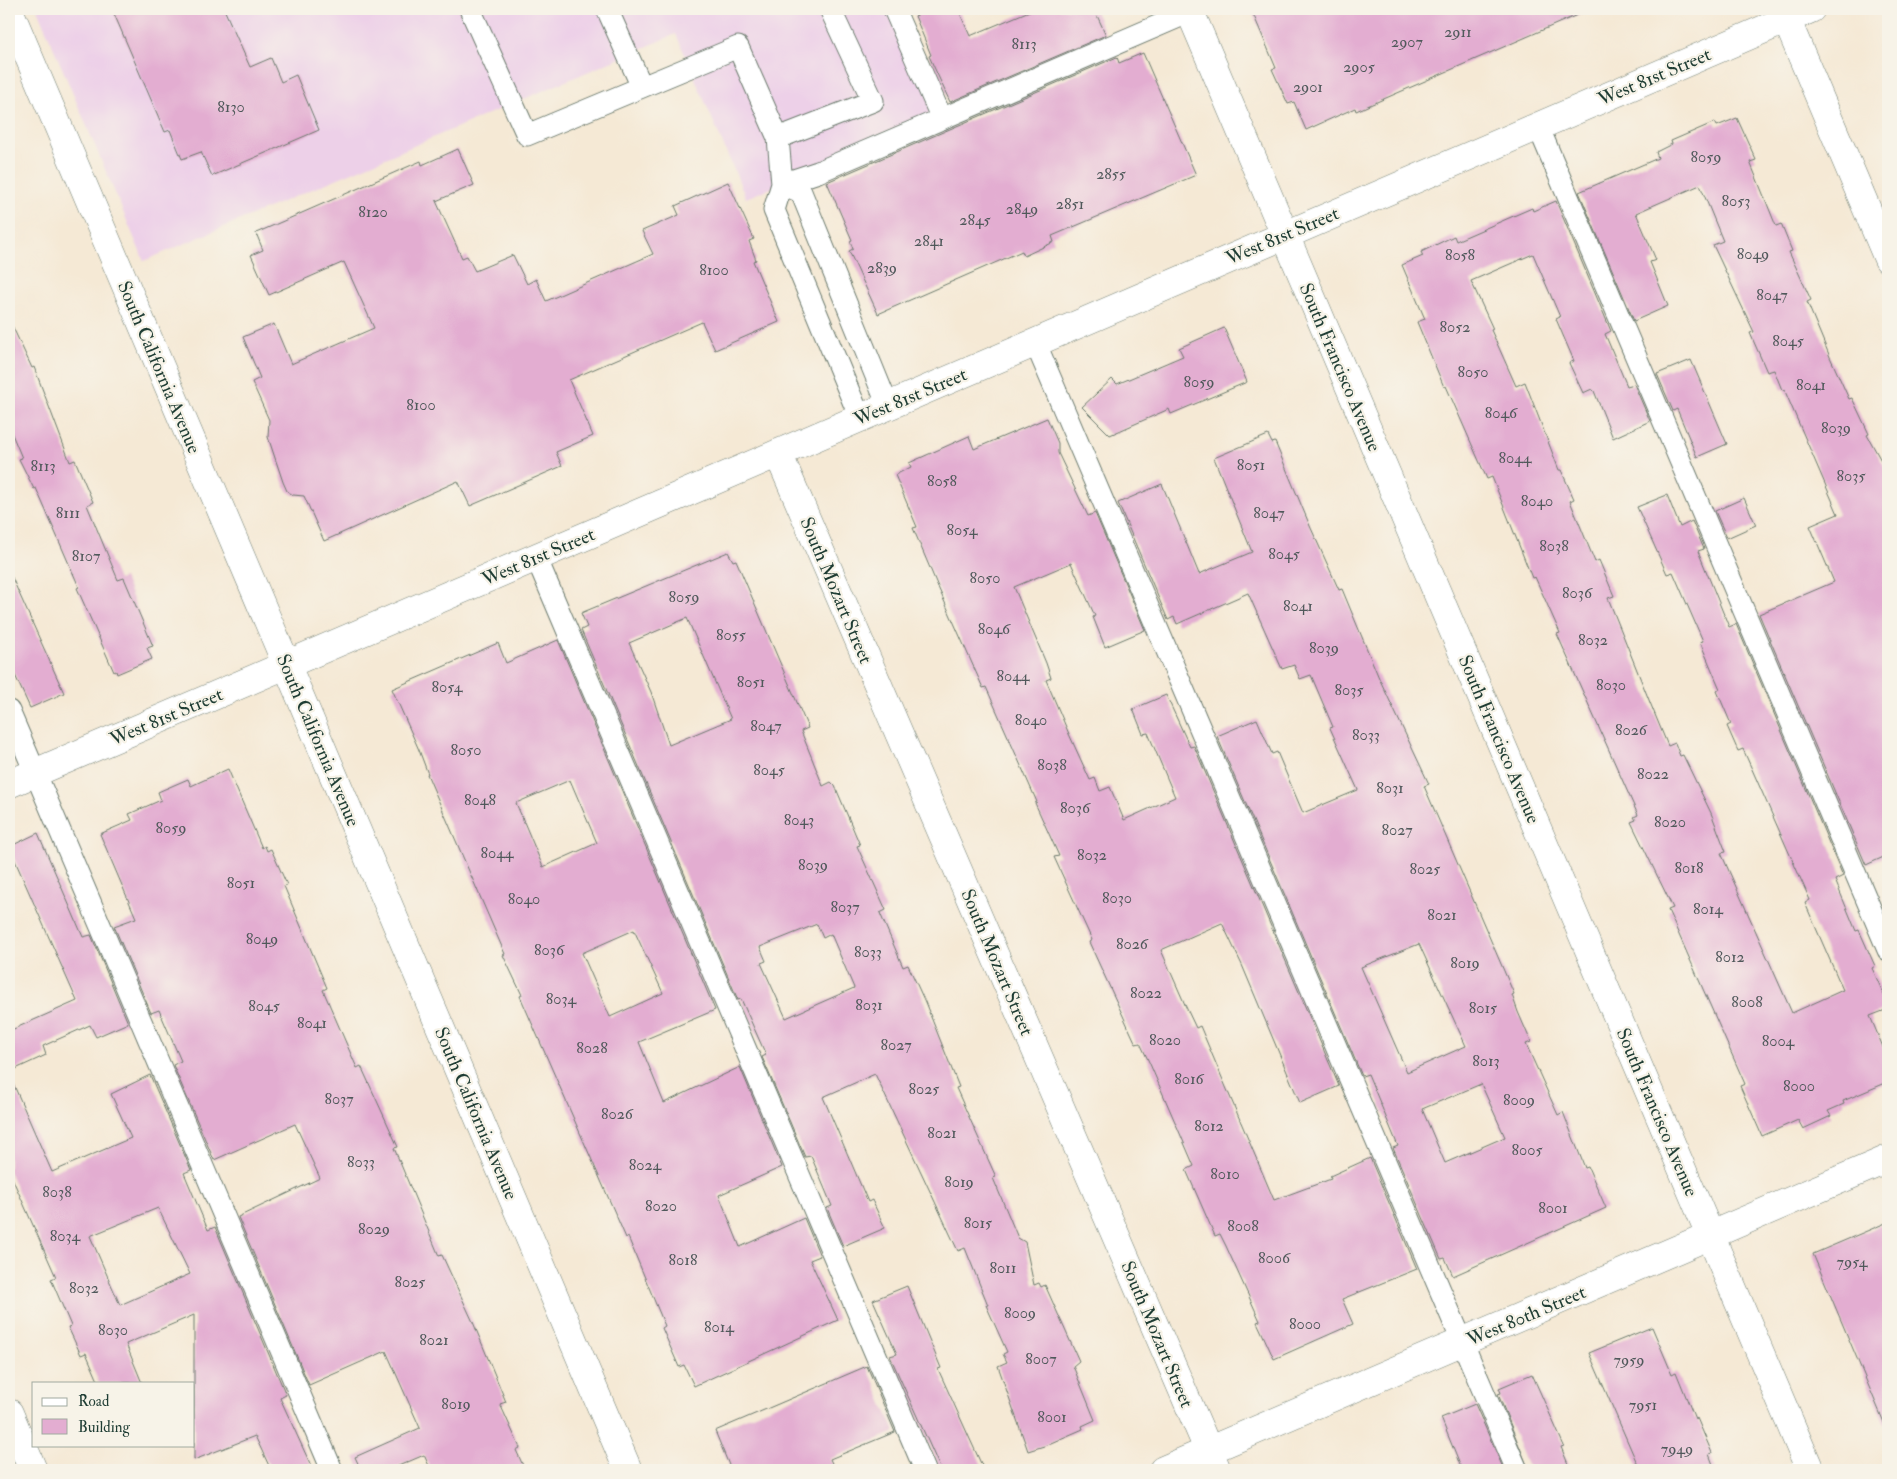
<svg xmlns="http://www.w3.org/2000/svg" width="1897" height="1479" font-family="'IM FELL Double Pica',serif">
<style>
.built{fill:#edd0e8}
.building{fill:#e3add1;fill-rule:evenodd}
.lines{fill:none;stroke-linecap:round;stroke-linejoin:round}
.lane-casing{stroke:#6a796c;stroke-width:23}
.street-casing{stroke:#6a796c;stroke-width:29}
.lane{stroke:#fff;stroke-width:21}
.street{stroke:#fff;stroke-width:28}
.labels{text-anchor:middle;stroke-width:4.5;stroke-linejoin:round;paint-order:stroke}
.number-label{font-size:16px;fill:#50595b}
.street-label{font-size:19px;fill:#1f3d34;stroke:#f7f3e8}
</style>
<rect width="100%" height="100%" fill="#f7f3e8"/>
<filter id="ink" filterUnits="userSpaceOnUse"><feTurbulence type="fractalNoise" baseFrequency=".02" numOctaves="2"/><feDisplacementMap in="SourceGraphic" scale="10" xChannelSelector="R" yChannelSelector="G"/><feConvolveMatrix kernelMatrix="1 2 1 2 8 2 1 2 1" color-interpolation-filters="sRGB"/></filter>
<filter id="wash" filterUnits="userSpaceOnUse"><feTurbulence type="fractalNoise" baseFrequency=".0096" numOctaves="4" result="noise"/><feDisplacementMap in="SourceGraphic" scale="20" xChannelSelector="R" yChannelSelector="G"/><feGaussianBlur stdDeviation="1.12" result="paint"/><feColorMatrix in="noise" values="0 0 0 0 0 0 0 0 0 0 0 0 0 0 0 0 0 1.4 0 .05"/><feComposite in="paint" operator="in"/></filter>
<g filter="url(#wash)">
<rect width="100%" height="100%" fill="#f5e9d5"/>
<path class="built" d="M37,9H894L942,119L746,198L676,34L144,261Z"/>
<g id="blocks">
<path class="building" d="M112,9H224L250,67L271,58L281,82L296,75L319,130L212,176L201,152L182,159L170,130L165,132Z
M930,9H958L970,36L1034,9H1094L1106,35L950,102L929,56L931,55L915,16Z
M1251,9H1591L1356,111L1355,108L1306,130L1294,102L1288,104L1272,69L1276,68Z
M1143,53L1196,175L1052,236L1054,242L1024,256L1022,251L878,314L849,251L853,249L850,241L852,240L827,182L1117,57L1119,63Z
M1737,118L1756,160L1750,162L1776,226L1781,224L1792,251L1789,252L1811,300L1807,302L1830,357L1849,399L1852,398L1869,434L1867,435L1888,473V855L1866,865L1759,614L1834,582L1810,526L1838,514L1784,389L1782,390L1774,370L1767,372L1750,333L1754,332L1713,245L1723,241L1700,185L1636,213L1656,260L1650,262L1668,306L1634,321L1579,192L1658,158L1656,152L1672,144L1671,141L1715,122L1717,126Z
M458,149L474,185L436,201L462,258L467,256L475,271L513,255L527,284L536,279L546,301L653,254L642,231L679,215L675,206L728,182L754,239L749,241L756,260L753,261L779,322L715,350L702,322L569,380L593,436L556,452L562,466L470,506L458,481L324,541L304,496L293,495L287,491L283,482L268,437L269,420L252,382L260,378L243,337L274,324L291,364L374,328L344,262L269,295L251,255L263,250L256,233L421,161L422,165Z
M1556,201L1611,331L1605,334L1627,386L1634,384L1650,421L1613,438L1594,391L1592,389L1583,393L1569,363L1574,361L1556,319L1560,317L1533,254L1471,281L1493,329L1491,330L1516,386L1525,382L1559,470H1561L1574,499L1570,501L1595,562L1599,560L1614,596L1608,598L1649,700L1668,746L1675,743L1680,756L1683,755L1711,813L1726,852L1721,853L1792,1013L1843,990L1805,903L1810,900L1743,749L1738,751L1727,726L1731,724L1717,691L1720,689L1700,642L1703,641L1673,572L1667,574L1637,507L1667,495L1680,527L1692,521L1704,549L1698,551L1729,627L1736,624L1843,876L1835,880L1856,931L1859,930L1875,966L1872,968L1888,1004V1009L1870,1016L1888,1059V1082L1843,1101L1844,1104L1828,1111L1831,1116L1803,1129L1798,1120L1762,1136L1740,1086L1745,1084L1668,910L1673,908L1631,822L1636,820L1634,817L1638,815L1557,634L1560,633L1535,577L1532,578L1492,477L1487,479L1446,386L1444,387L1417,322L1425,319L1402,265L1423,256L1421,252L1454,236L1456,241L1532,208L1533,211Z
M9,319L32,368L34,367L70,462L75,460L93,502L87,505L118,580L124,578L153,646L147,648L152,659L117,674L116,671L114,672L77,588L79,587L36,488L34,489L19,459L22,458L9,427Z
M1224,328L1247,382L1171,414L1169,409L1110,435L1082,407L1112,379L1117,384L1183,356L1179,348Z
M1691,360L1727,444L1697,457L1677,409L1673,411L1657,374Z
M1047,418L1058,443V453L1088,516L1095,513L1145,630L1105,647L1093,617L1095,616L1071,563L1014,587L1046,663L1051,678L1046,680L1069,734L1090,780L1095,778L1100,791L1110,787L1124,820L1175,797L1148,733L1143,734L1133,709L1166,695L1190,747L1194,746L1339,1086L1300,1103L1242,965L1222,923L1161,950L1186,1007L1196,1028L1200,1026L1274,1200L1331,1179L1330,1176L1370,1158L1417,1269L1342,1299L1353,1324L1274,1359L1257,1322L1260,1321L1226,1246L1220,1234L1215,1236L1186,1170L1194,1166L1150,1064L1140,1043L1136,1044L1089,942L1092,940L1054,857L1059,856L1035,803L1037,802L986,687L983,688L938,587L913,528L917,527L895,475L911,467L909,463L969,436L974,449Z
M1268,435L1272,443L1275,442L1310,526L1339,590L1342,589L1379,678L1429,784L1424,786L1514,994L1512,995L1518,1012L1531,1042L1526,1044L1558,1115L1563,1112L1585,1168L1588,1167L1606,1208L1453,1276L1445,1258L1441,1259L1393,1148L1398,1146L1368,1074L1362,1076L1217,736L1257,719L1272,754L1277,752L1303,813L1358,790L1330,728L1333,727L1311,675L1300,679L1294,665L1282,669L1248,593L1177,624L1174,617L1168,620L1118,503L1162,484L1199,574L1252,552L1214,458ZM1419,944L1466,1046L1407,1072L1361,967ZM1481,1084L1505,1137L1445,1163L1422,1109Z
M1744,498L1756,525L1727,538L1715,511Z
M728,552L733,561L736,560L808,728L801,731L823,786L831,782L835,786L860,845L857,846L886,910L880,913L903,967L908,965L925,1002L959,1087L956,1088L996,1177L993,1178L1018,1238L1025,1242L1034,1285L1039,1283L1041,1287L1045,1285L1079,1361L1073,1366L1095,1420L1082,1426L1083,1429L1044,1446L1028,1451L998,1366L1007,1362L1003,1354L1007,1352L986,1305H988L965,1248L958,1251L875,1074L823,1097L868,1202L872,1200L885,1228L843,1246L827,1208L832,1206L811,1156L805,1157L762,1057L766,1055L741,999L738,1000L581,630L587,627L581,613ZM687,618L731,719L669,745L651,692L629,643ZM817,924L823,938L831,934L854,988L786,1018L761,963L766,961L760,947Z
M9,571L64,693L30,708L9,662Z
M558,640L715,1010L639,1042L664,1103L740,1067L782,1167L719,1195L740,1247L804,1218L820,1256L810,1260L838,1320L694,1386L684,1365L679,1367L662,1328L665,1326L628,1237L626,1238L520,996L522,995L503,955L505,954L427,774H428L419,750L392,689L498,643L506,663ZM570,780L597,843L543,867L516,803ZM634,930L663,993L610,1017L582,953Z
M228,769L262,848L265,846L267,851L271,849L287,885L284,886L327,988L323,990L357,1068L361,1066L398,1147L394,1148L439,1256L442,1255L473,1322L506,1402L500,1404L520,1448L516,1450L525,1470H431L424,1455L389,1470H361L355,1457L420,1428L386,1351L309,1385L238,1217L320,1178L295,1124L214,1160L173,1065L181,1061L159,1010L151,1013L114,926L136,918L100,834L132,820L129,814L161,800L158,792L188,779L191,786Z
M38,833L83,937L91,935L128,1023L96,1037L90,1025L43,1046L46,1055L9,1072V1031L77,1001L9,847Z
M9,1074L52,1172L131,1138L111,1094L150,1075L191,1170L184,1173L208,1230L215,1227L286,1395L280,1398L313,1470H271L255,1436L194,1460V1315L126,1344L142,1383H99L86,1353L81,1355L68,1327L71,1326L51,1279L56,1277L9,1171ZM158,1208L190,1274L120,1305L90,1236Z
M1888,1222V1432L1813,1254Z
M907,1286L941,1368L938,1369L984,1470H941L890,1356L897,1354L873,1300Z
M1652,1327L1672,1374L1676,1372L1695,1419L1697,1418L1712,1453L1709,1454L1715,1470H1640L1589,1353Z
M867,1366L895,1432L830,1459L835,1470H731L715,1431Z
M1532,1374L1564,1446L1561,1447L1568,1464L1553,1470H1529L1498,1394L1501,1393L1499,1388Z
M1475,1404L1504,1470H1462L1441,1418Z"/>
</g>
</g>
<g filter="url(#ink)">
<use href="#blocks" fill-opacity="0" stroke="#6a796c" stroke-width="1"/>
<g class="lines">
<g class="lane-casing">
<path id="lane" d="M470,9L527,135L642,87
M607,9L642,87L738,47L778,138L782,184L818,172L1197,9
M894,9L942,119
M1538,126L1888,950
M778,138L873,101L830,9
M1035,342L1517,1470
M860,418L774,210L782,184L801,192L888,406
M536,557L925,1470
M9,711L332,1470"/>
</g>
<g class="street-casing">
<path id="street" d="M1189,9L1810,1470
M1782,9L1888,259
M9,10L628,1470
M778,453L1217,1470
M9,784L1811,9
M9,1413L33,1470
M1163,1470L1888,1159"/>
</g>
<use href="#lane" class="lane"/>
<use href="#street" class="street"/>
</g>
</g>
<g class="labels">
<g class="number-label">
<text x="1458" y="37">2911</text>
<text x="1407" y="47">2907</text>
<text x="1024" y="49">8113</text>
<text x="1359" y="72">2905</text>
<text x="1308" y="92">2901</text>
<text x="231" y="112">8130</text>
<text x="1706" y="162">8059</text>
<text x="1111" y="179">2855</text>
<text x="1736" y="206">8053</text>
<text x="1070" y="209">2851</text>
<text x="1022" y="214">2849</text>
<text x="373" y="217">8120</text>
<text x="975" y="225">2845</text>
<text x="929" y="246">2841</text>
<text x="1753" y="259">8049</text>
<text x="1460" y="260">8058</text>
<text x="882" y="273">2839</text>
<text x="714" y="275">8100</text>
<text x="1772" y="300">8047</text>
<text x="1455" y="332">8052</text>
<text x="1788" y="346">8045</text>
<text x="1473" y="377">8050</text>
<text x="1199" y="387">8059</text>
<text x="1811" y="390">8041</text>
<text x="421" y="410">8100</text>
<text x="1501" y="418">8046</text>
<text x="1836" y="433">8039</text>
<text x="1515" y="463">8044</text>
<text x="1251" y="470">8051</text>
<text x="43" y="471">8113</text>
<text x="1851" y="481">8035</text>
<text x="942" y="486">8058</text>
<text x="1537" y="506">8040</text>
<text x="68" y="518">8111</text>
<text x="1269" y="518">8047</text>
<text x="962" y="535">8054</text>
<text x="1554" y="551">8038</text>
<text x="1284" y="559">8045</text>
<text x="86" y="561">8107</text>
<text x="985" y="583">8050</text>
<text x="1577" y="598">8036</text>
<text x="684" y="602">8059</text>
<text x="1298" y="611">8041</text>
<text x="994" y="634">8046</text>
<text x="731" y="640">8055</text>
<text x="1593" y="645">8032</text>
<text x="1324" y="653">8039</text>
<text x="1013" y="681">8044</text>
<text x="751" y="687">8051</text>
<text x="1611" y="690">8030</text>
<text x="447" y="692">8054</text>
<text x="1349" y="695">8035</text>
<text x="1031" y="725">8040</text>
<text x="766" y="731">8047</text>
<text x="1631" y="735">8026</text>
<text x="1366" y="740">8033</text>
<text x="466" y="755">8050</text>
<text x="1052" y="770">8038</text>
<text x="769" y="775">8045</text>
<text x="1653" y="779">8022</text>
<text x="1390" y="793">8031</text>
<text x="480" y="805">8048</text>
<text x="1075" y="813">8036</text>
<text x="799" y="825">8043</text>
<text x="1670" y="827">8020</text>
<text x="171" y="833">8059</text>
<text x="1397" y="835">8027</text>
<text x="497" y="858">8044</text>
<text x="1092" y="860">8032</text>
<text x="813" y="870">8039</text>
<text x="1689" y="873">8018</text>
<text x="1425" y="874">8025</text>
<text x="241" y="888">8051</text>
<text x="1117" y="903">8030</text>
<text x="524" y="904">8040</text>
<text x="845" y="912">8037</text>
<text x="1708" y="914">8014</text>
<text x="1442" y="920">8021</text>
<text x="262" y="944">8049</text>
<text x="1132" y="949">8026</text>
<text x="549" y="955">8036</text>
<text x="868" y="957">8033</text>
<text x="1730" y="962">8012</text>
<text x="1465" y="968">8019</text>
<text x="1146" y="998">8022</text>
<text x="561" y="1004">8034</text>
<text x="1747" y="1007">8008</text>
<text x="869" y="1010">8031</text>
<text x="264" y="1011">8045</text>
<text x="1483" y="1013">8015</text>
<text x="312" y="1028">8041</text>
<text x="1165" y="1045">8020</text>
<text x="1778" y="1046">8004</text>
<text x="896" y="1050">8027</text>
<text x="592" y="1053">8028</text>
<text x="1486" y="1066">8013</text>
<text x="1189" y="1084">8016</text>
<text x="1799" y="1091">8000</text>
<text x="924" y="1094">8025</text>
<text x="339" y="1104">8037</text>
<text x="1519" y="1105">8009</text>
<text x="617" y="1119">8026</text>
<text x="1209" y="1131">8012</text>
<text x="942" y="1138">8021</text>
<text x="1527" y="1155">8005</text>
<text x="361" y="1167">8033</text>
<text x="645" y="1170">8024</text>
<text x="1225" y="1179">8010</text>
<text x="959" y="1187">8019</text>
<text x="57" y="1197">8038</text>
<text x="661" y="1211">8020</text>
<text x="1553" y="1213">8001</text>
<text x="978" y="1228">8015</text>
<text x="1243" y="1231">8008</text>
<text x="374" y="1234">8029</text>
<text x="65" y="1241">8034</text>
<text x="1274" y="1263">8006</text>
<text x="683" y="1265">8018</text>
<text x="1852" y="1267">7954</text>
<text x="1003" y="1273">8011</text>
<text x="410" y="1287">8025</text>
<text x="84" y="1293">8032</text>
<text x="1020" y="1318">8009</text>
<text x="1305" y="1329">8000</text>
<text x="719" y="1332">8014</text>
<text x="113" y="1335">8030</text>
<text x="434" y="1345">8021</text>
<text x="1041" y="1364">8007</text>
<text x="1629" y="1365">7959</text>
<text x="456" y="1409">8019</text>
<text x="1643" y="1410">7951</text>
<text x="1052" y="1422">8001</text>
<text x="1677" y="1454">7949</text>
</g>
<g class="street-label">
<text transform="translate(1654 76) rotate(-23)" y="7">West 81st Street</text>
<text transform="translate(1282 235) rotate(-23)" y="7">West 81st Street</text>
<text transform="translate(160 367) rotate(67)" y="7">South California Avenue</text>
<text transform="translate(1341 367) rotate(67)" y="7">South Francisco Avenue</text>
<text transform="translate(910 396) rotate(-23)" y="7">West 81st Street</text>
<text transform="translate(538 556) rotate(-23)" y="7">West 81st Street</text>
<text transform="translate(837 590) rotate(67)" y="7">South Mozart Street</text>
<text transform="translate(166 716) rotate(-23)" y="7">West 81st Street</text>
<text transform="translate(1500 739) rotate(67)" y="7">South Francisco Avenue</text>
<text transform="translate(319 740) rotate(67)" y="7">South California Avenue</text>
<text transform="translate(998 962) rotate(67)" y="7">South Mozart Street</text>
<text transform="translate(1658 1112) rotate(67)" y="7">South Francisco Avenue</text>
<text transform="translate(477 1113) rotate(67)" y="7">South California Avenue</text>
<text transform="translate(1526 1315) rotate(-23)" y="7">West 80th Street</text>
<text transform="translate(1158 1334) rotate(67)" y="7">South Mozart Street</text>
</g>
</g>
<rect width="1897" height="1479" fill="none" stroke="#f7f3e8" stroke-width="30"/>
<rect x="32" y="1382" width="162" height="65" fill="#f7f3e8" stroke="#a1aaa0"/>
<rect x="42" y="1398" width="25" height="8" fill="#ffffff" stroke="#a1aaa0"/>
<text x="78" y="1406" font-size="15" fill="#1f3d34">Road</text>
<rect x="42" y="1419" width="25" height="15" fill="#e3add1" stroke="#a1aaa0"/>
<text x="78" y="1432" font-size="15" fill="#1f3d34">Building</text>
</svg>
